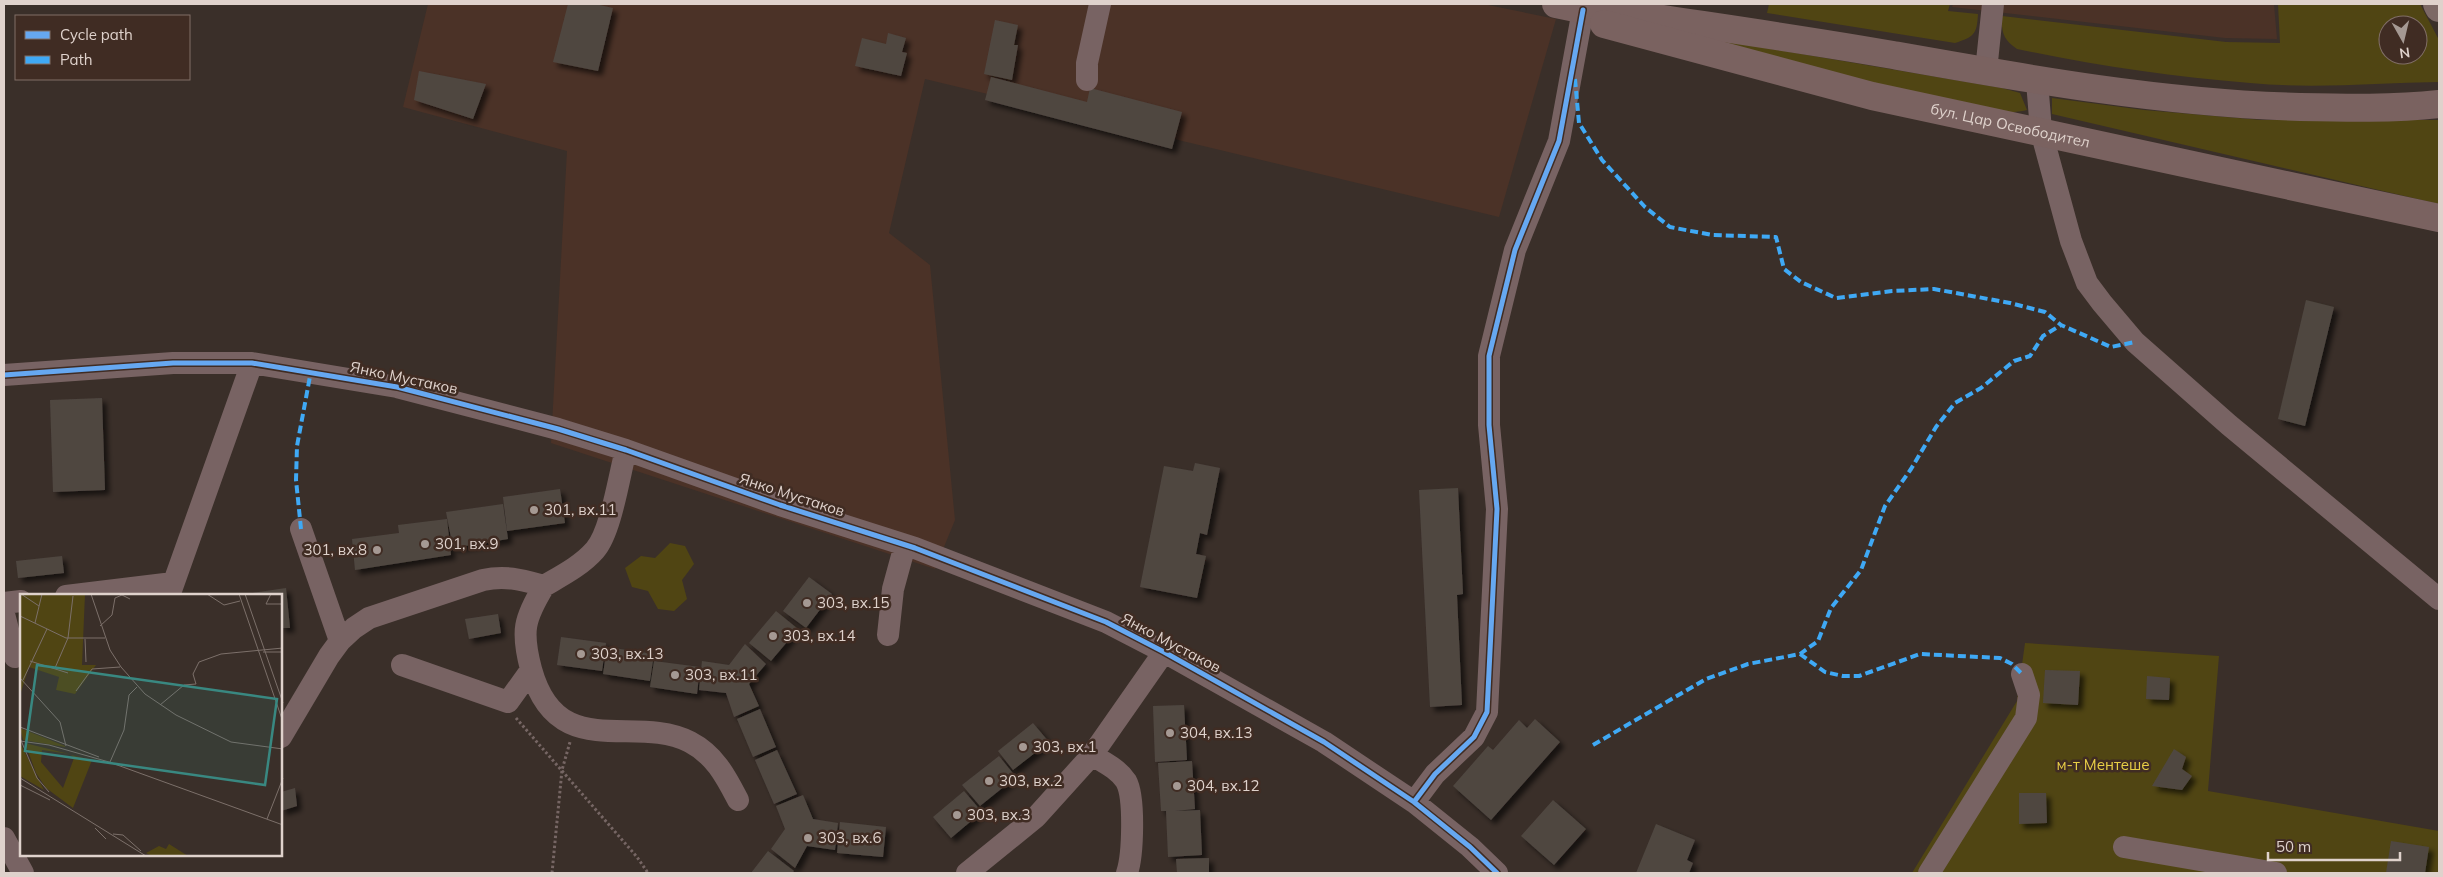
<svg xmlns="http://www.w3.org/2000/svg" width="2443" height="877" font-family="Mulish,sans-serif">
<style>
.built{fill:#4b3227}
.green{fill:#504513;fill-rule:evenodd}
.building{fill:#4f4741;filter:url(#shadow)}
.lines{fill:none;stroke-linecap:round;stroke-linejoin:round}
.path{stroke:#766664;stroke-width:3;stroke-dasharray:2.5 2.5;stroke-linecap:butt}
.minor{stroke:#786363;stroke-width:22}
.major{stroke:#7a6260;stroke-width:28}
.highway{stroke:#7d6966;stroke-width:28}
.quiet{stroke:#3fa9f5;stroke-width:4;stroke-dasharray:8 4;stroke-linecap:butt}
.cycleway-casing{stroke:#402c23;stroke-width:8}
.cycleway{stroke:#66a8f1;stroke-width:5}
.poi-dot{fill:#a59993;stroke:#402c23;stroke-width:2}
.labels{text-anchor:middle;stroke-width:5;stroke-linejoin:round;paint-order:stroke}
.street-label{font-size:15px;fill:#dfd2cc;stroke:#402c23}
.poi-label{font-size:15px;fill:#dfd2cc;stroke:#402c23;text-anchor:start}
.park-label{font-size:15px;fill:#e9cf46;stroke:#402c23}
.inset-road{fill:none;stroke:#7c706a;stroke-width:1}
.view{fill:#398881;fill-opacity:0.15;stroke:#398881;stroke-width:2.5}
.inset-edge{fill:none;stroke:#dfd2cc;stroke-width:2.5}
</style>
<defs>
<filter id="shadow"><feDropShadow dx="4.5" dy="4.5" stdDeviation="2.5" flood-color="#0009"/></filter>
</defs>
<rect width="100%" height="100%" fill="#3a2f29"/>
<path class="built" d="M428,4H1483L1556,19L1499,217L925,79L889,233L930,265L955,520L935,569L551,443L567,151L403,107Z
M1953,4H2274L2277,39L2225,38L1952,7Z"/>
<path class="green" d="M1769,4H1950L1948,11L1978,14C1977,34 1974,37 1955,43L1767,13Z
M2278,4H2420L2439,40V82C2376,83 2313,89 2250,83C2172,77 2093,65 2017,49C2004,40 2001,33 2002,16L2226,42L2280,43ZM2388,25H2418V55H2388Z
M1695,36L2002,88L2020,93L2027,110C2003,116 1976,107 1953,102C1866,84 1781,59 1695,36Z
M2052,98L2144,110L2261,120H2439V204L2052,114Z
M670,543L685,546L694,564L682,580L687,599L674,611L658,609L648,591L632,587L625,568L641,556L655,558Z
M2025,643L2219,656L2208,791L2439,831V873H1912L2017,701Z"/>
<path class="building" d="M568,4H595L613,8L598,71L553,62Z
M995,20L1018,25L1014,45H1018L1012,80L984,74Z
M888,33L906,38L902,52L907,53L901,76L855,66L862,38L886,44Z
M419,71L486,84L473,119L414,100Z
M991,77L1087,102L1090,88L1182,112L1172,149L985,100Z
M2306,300L2334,307L2305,426L2278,419Z
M102,398L105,490L53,492L50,400Z
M1195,463L1220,468L1207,535L1200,533L1196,554L1206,556L1197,598L1140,587L1164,466L1193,471Z
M1458,488L1463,594L1457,595L1462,705L1430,707L1419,490Z
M560,489L565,523L507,531L503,497Z
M503,504L508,539L453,548L446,512Z
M447,519L451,555L355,570L352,539L399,533L398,525Z
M62,556L64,573L18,578L16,561Z
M809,577L832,594L806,628L783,611Z
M286,588L290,628H281V596H232Z
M776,611L798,629L771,661L749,643Z
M498,614L501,633L469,639L465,619Z
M561,637L606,643L602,671L557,665Z
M745,644L766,664L749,684L759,706L734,717L726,693L699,690L702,661L729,665Z
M607,647L654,654L650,681L603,674Z
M654,661L700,667L697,694L650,687Z
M2045,670L2080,671L2078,705L2043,703Z
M2147,676L2170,678L2169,700L2146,699Z
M1184,705L1187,760L1155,762L1153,706Z
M760,709L776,747L753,757L737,719Z
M1535,719L1560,742L1491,820L1453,786L1488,746L1493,750L1519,720L1527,728Z
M1033,723L1049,742L1013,770L998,751Z
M2174,749L2186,757L2182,769L2192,776L2182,790L2152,786Z
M777,750L797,794L774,804L755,760Z
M999,756L1016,777L980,806L962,785Z
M1192,761L1195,809L1175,811L1200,810L1202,855L1168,857L1166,811H1161L1158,763Z
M295,788L297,806L281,811V792Z
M964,791L982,812L951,838L933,817Z
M2019,793H2046L2047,823L2019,824Z
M803,795L813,819L838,823L835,850L807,846L795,868L771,849L785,829L776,806Z
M1553,800L1586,829L1554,865L1521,836Z
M840,822L886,827L883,857L837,853Z
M1656,824L1695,840L1687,860L1693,863L1689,873H1636Z
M2391,841L2429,847L2425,873H2386Z
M768,851L794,871L792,873H751Z
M1209,858V873H1177L1176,859Z"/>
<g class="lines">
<path class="path" d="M516,718L637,857L648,873
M552,873L562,770L570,742"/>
<path class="minor" d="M1986,71L1993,4
M1087,80V63L1100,4
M2037,81L2041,131L2071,241L2087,283L2102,303L2135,342L2229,425L2439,599
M4,375L173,363H252L397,387L558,429L626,450L780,505L915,548L1106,622L1164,652L1324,742L1414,802L1470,847L1497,873
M301,529L340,641
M544,586C524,619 521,631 531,669C557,764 634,713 690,742C715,755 726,777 738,800
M66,596L173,583
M169,596L252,363
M4,603L21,601
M4,614L15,657
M888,635L893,589L905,545
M402,665L508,702L531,670
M281,737L329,656L340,641L354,628L369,618L483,580C506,575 522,580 544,586C561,576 581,566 595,550C611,532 619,476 626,450
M1092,755C1105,763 1118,769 1126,781C1135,797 1133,855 1127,873
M1414,802L1435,774L1474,737L1487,712L1497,509L1489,425V356L1515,250L1559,141L1583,10
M4,838L23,873
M2124,847L2276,873
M967,873L1036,817L1092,755L1164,652
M1929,873L2026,718L2029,695L2022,674"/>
<g class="major">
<path d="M1556,4L1590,11L1604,10C1700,25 1797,38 1893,55C2028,79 2162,103 2300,107C2346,108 2393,109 2439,104"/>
<path id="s1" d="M1604,24L1872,96L2439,218"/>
</g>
<path class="highway" d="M2437,4L2439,8"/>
<path class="quiet" d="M1575,79L1579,123L1602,160L1645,207L1670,227L1712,235L1776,237L1784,269L1801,282L1836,298L1892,291L1934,289L2010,303L2045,312L2061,325L2111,347L2135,342
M301,529L296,480L297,446L311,371
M1800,654L1825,672L1843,676H1859L1920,654L2000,658L2012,664L2022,674
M1593,745L1706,679L1748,664L1800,654L1818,641L1831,608L1861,570L1885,506L1911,469L1936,427L1955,403L1981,388L2014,361L2030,356L2043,336L2061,325"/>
<g class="cycleway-casing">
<path id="cycleway" d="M4,375L173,363H252L397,387L558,429L626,450L780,505L915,548L1106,622L1164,652L1324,742L1414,802L1470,847L1497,873
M1414,802L1435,774L1474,737L1487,712L1497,509L1489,425V356L1515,250L1559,141L1583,10"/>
</g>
<use href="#cycleway" class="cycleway"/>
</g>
<g class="poi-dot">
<circle cx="534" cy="510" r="5"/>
<circle cx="425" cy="544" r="5"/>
<circle cx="377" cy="550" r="5"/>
<circle cx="807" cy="603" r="5"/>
<circle cx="773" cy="636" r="5"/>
<circle cx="581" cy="654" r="5"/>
<circle cx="675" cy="675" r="5"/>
<circle cx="1170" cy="733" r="5"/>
<circle cx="1023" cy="747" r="5"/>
<circle cx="989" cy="781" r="5"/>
<circle cx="1177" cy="786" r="5"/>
<circle cx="957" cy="815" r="5"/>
<circle cx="808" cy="838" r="5"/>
</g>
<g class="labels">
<g class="street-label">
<text dy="5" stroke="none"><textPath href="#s1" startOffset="419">бул. Цар Освободител</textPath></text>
<text transform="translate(404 378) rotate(12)" y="5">Янко Мустаков</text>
<text transform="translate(792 495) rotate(18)" y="5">Янко Мустаков</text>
<text transform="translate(1171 643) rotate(28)" y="5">Янко Мустаков</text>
</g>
<g class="poi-label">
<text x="544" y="515">301, вх.11</text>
<text x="435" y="549">301, вх.9</text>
<text x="367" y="555" text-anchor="end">301, вх.8</text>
<text x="817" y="608">303, вх.15</text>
<text x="783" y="641">303, вх.14</text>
<text x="591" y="659">303, вх.13</text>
<text x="685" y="680">303, вх.11</text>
<text x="1180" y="738">304, вх.13</text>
<text x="1033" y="752">303, вх.1</text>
<text x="999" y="786">303, вх.2</text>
<text x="1187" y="791">304, вх.12</text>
<text x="967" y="820">303, вх.3</text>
<text x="818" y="843">303, вх.6</text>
</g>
<g class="park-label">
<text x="2103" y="770">м-т Ментeше</text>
</g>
</g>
<g transform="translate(20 594)">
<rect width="262" height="262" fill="#3a2f29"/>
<path d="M0,0H65L62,71H76L55,100L36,96L39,83L9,73L0,101ZM0,134L45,152V153L3,146ZM0,149L24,196L0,182ZM5,149L49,160L22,156L21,168L43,194L54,164L51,161L72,166L53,214L26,194L16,179ZM149,250L168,262H132L126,259L139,252L146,255Z" fill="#504513"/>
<path class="inset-road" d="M1,0L19,12M71,0L90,56L101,73L125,100L156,121L211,148L263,155M187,0L204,11L220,7M219,0L263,128M225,0L263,109M251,0L246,10H263M0,22L46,44H85M15,29L22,0M80,32L92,21L95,4L102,1L110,5M65,45L66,68M243,58H263M10,67L48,79M35,74L48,44L53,2M0,84L40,128L46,152M3,86L27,35M56,97L72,75L100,73M140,111L164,91L176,90L173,80L179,68L201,60L263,54M0,133L79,163M0,144L17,184L29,198M0,147L29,151L89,168L263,231M90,168L104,136L109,101L117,93M0,184L126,262M0,191L30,206M247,225L263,184M75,234L86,245M93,240L103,241L121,257"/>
<path class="view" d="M17,71L257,105L245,191L5,157Z"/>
<rect width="262" height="262" class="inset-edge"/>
</g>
<rect width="2443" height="877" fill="none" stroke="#dfd2cc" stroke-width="10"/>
<rect x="15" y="15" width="175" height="65" fill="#402c23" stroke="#806e67"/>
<rect x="25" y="31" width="25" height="8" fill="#66a8f1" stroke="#806e67"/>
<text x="60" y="40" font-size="15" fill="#dfd2cc">Cycle path</text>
<rect x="25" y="56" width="25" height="8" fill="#3fa9f5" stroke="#806e67"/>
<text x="60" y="65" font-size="15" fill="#dfd2cc">Path</text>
<g transform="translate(2403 40) rotate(172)"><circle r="24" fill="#402c23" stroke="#806e67"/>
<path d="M0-4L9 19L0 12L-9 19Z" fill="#a59993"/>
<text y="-8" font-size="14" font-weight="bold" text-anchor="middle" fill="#dfd2cc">N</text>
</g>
<path d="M2268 852v8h132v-8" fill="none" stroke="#dfd2cc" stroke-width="2.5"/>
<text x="2276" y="852" font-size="15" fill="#dfd2cc" stroke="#402c23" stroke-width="4" paint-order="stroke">50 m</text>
</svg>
